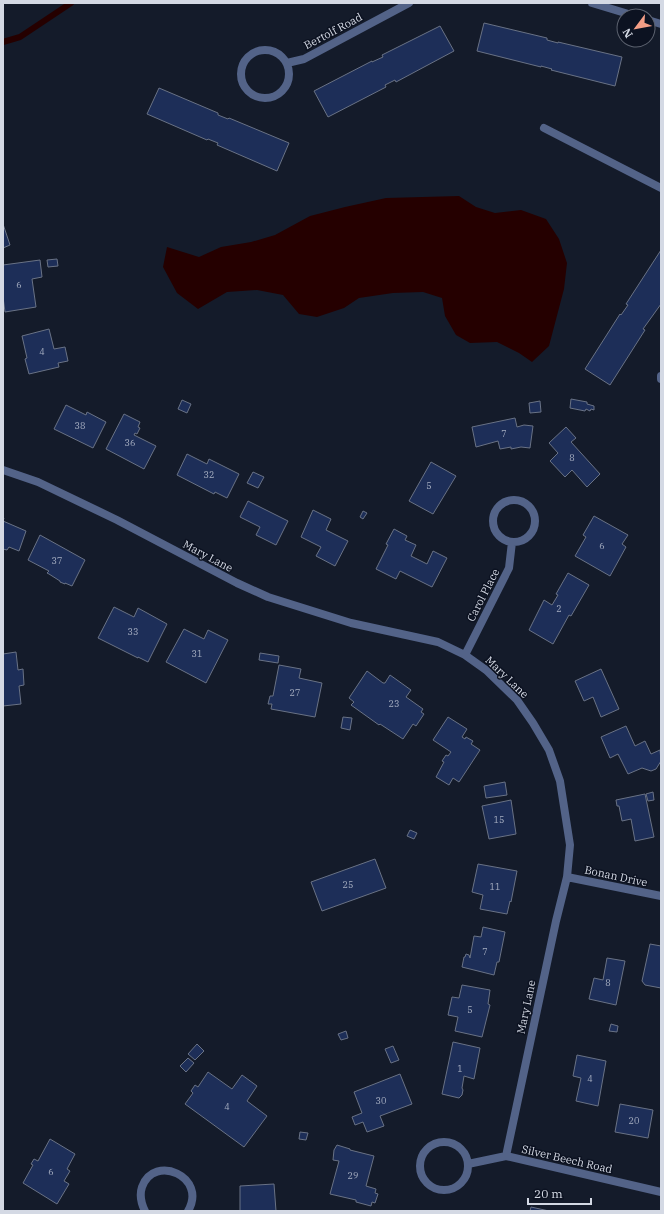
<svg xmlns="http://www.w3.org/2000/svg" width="664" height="1214" font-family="'IBM Plex Serif',serif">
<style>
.water{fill:#250000}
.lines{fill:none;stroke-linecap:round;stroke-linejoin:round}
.stream{stroke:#250000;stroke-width:6}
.building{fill:#1d2e58;stroke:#697285}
.lane{stroke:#536388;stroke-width:8}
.street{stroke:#536388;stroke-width:8}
.labels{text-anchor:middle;stroke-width:3;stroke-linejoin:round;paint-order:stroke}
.number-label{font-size:9px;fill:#a6aec1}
.street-label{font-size:11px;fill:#d4d9e4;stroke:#0c1221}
</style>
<rect width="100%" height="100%" fill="#141b2a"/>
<path class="water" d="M459,196L476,207L495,213L521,210L546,219L559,239L567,263L564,289L549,346L532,362L519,353L497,342L470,343L456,335L445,316L442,298L423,292L393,293L359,298L344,308L317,317L299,314L283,295L257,290L227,292L198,309L177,293L163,267L167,247L199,257L221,247L251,242L275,235L310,216L345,207L386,198Z"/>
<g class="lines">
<path class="stream" d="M3,42L20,37L71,3"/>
</g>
<path class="building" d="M484,23L547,38V40L558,43V42L622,57L615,86L551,70L552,69L541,66V67L477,51Z
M440,26L454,51L396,82L395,80L385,85L386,87L328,117L314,91L372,61V62L383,57L382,55Z
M159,88L218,113V115L228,119L229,118L289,143L277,171L217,145L218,143L208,139L207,140L147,114Z
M3,224L10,245L3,248Z
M661,250V304L643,329L645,330L610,385L585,369L620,314L621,315L628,305L626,304Z
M57,259L58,266L48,267L47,260Z
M40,260L42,277L32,279L36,307L5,312L3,297V265Z
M49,329L54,349L65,347L68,361L58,363L59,367L29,374L25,359L27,358L22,336Z
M571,399L587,402V404L594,406V410L591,409L590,411L586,409L585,411L570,408Z
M182,400L191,404L187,413L178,409Z
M540,401L541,412L530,413L529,403Z
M66,405L86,415L87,412L106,422L93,448L54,429Z
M124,414L140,422L138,427L140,428L137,434L135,433L134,435L156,446L144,469L106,449Z
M515,418L517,427L524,425L533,426L530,448L521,447L511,449V447L500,449L498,441L476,447L472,427Z
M566,427L576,438L571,442L600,474L587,487L572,470L565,477L550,461L558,453L549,443Z
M187,454L207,464L209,459L239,474L227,498L215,492L214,494L177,475Z
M431,462L456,476L433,514L409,501Z
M253,472L264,477L258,488L247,483Z
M248,501L288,521L276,545L256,535L260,527L240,517Z
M313,510L331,519L326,530L348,541L335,566L316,556L321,547L301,537Z
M363,511L367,513L363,519L360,517Z
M594,516L628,535L622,544L626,547L610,576L575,556L586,537L583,535Z
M3,518H4L3,521L26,531L19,551L9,547L7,550L3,549Z
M394,529L407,536L405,540L416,545L411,556L427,564L433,551L447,558L432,587L400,571L396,579L376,569L388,545L386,544Z
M40,535L85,560L72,586L65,583V584L60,582V581L49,574L47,573L49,571L28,560Z
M568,573L589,585L571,616L569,615L553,644L529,630L544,600L552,605L558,595L556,594Z
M114,607L134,617L138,608L167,624L148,662L138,657V658L98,638Z
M184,629L204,639L208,630L228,640L206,683L166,662Z
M16,652L18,670L23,669L24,685L19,686L21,704L3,706V654Z
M260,653L279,656L278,663L259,660Z
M279,665L301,669L299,678L322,683L315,717L271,709L272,704H268L270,696H273Z
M601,669L619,709L601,717L593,697L584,701L575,681Z
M367,671L383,683H385L390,675L411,690L406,697L423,709L421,712L424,714L416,726L413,724L403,739L380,724L379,725L351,705L354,702L349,698Z
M343,717L352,718L350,730L341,728Z
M448,717L467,729L462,737L465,739L466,737L473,741L471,744L480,750L459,782L453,778L449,785L436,777L444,762L442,761L446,755L448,756L451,752L433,740Z
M626,726L635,746L645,741L651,754L660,750L661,761L656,769L651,771L642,768L628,774L618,754L610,758L601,737Z
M505,782L507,795L486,798L484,786Z
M653,792L654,800L648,801L646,794Z
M645,794L654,837L635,841L631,819L622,821L619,806H617L616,800Z
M511,800L516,834L489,839L482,806Z
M410,830L417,833L414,839L407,836Z
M375,859L386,888L322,911L311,882Z
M478,864L517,871L511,902L510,901L507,914L480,909L483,895L472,892Z
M483,927L505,932L499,962H497L494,975L462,967L464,957H465L466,954L469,955L470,958L474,936L481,937Z
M650,944L661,946V988L645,985L642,981Z
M607,958L625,961L616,1005L589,999L594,978L603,980Z
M462,985L490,990L488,1004L490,1005L482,1037L455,1031L458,1017L448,1015L452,997L459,998Z
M611,1024L618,1026L617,1032L609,1031Z
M346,1031L348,1038L341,1040L338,1034Z
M453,1042L480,1048L474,1079L464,1076L462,1088L463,1090L462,1095L459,1098L442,1094Z
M197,1044L204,1051L195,1060L188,1054Z
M393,1046L399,1060L391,1063L385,1049Z
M577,1055L606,1061L598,1106L576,1101L581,1078L573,1076Z
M188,1058L194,1063L186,1072L180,1066Z
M208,1072L232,1089L242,1075L257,1086L247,1101L267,1116L244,1147L185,1104L193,1093L191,1091L195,1085L198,1087Z
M400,1074L412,1104L380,1116L384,1126L367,1132L363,1122L355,1125L352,1117L362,1113L354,1092Z
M620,1104L653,1110L648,1138L615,1132Z
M300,1132L308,1133L306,1140L299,1139Z
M50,1139L75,1154L67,1169L70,1171L64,1181L69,1184L57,1204L23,1183L33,1165L31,1164L34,1159L38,1161Z
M337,1145L350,1149V1150L374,1156L366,1186L376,1189L375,1193L378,1194L375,1203L372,1202L371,1206L356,1202V1200L330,1194L339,1161L333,1160L334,1150Z
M274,1184L276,1211H240V1186Z
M531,1207L549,1211H530Z"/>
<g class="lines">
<path class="lane" d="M544,128L661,188"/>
<path class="street" d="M592,3L635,16
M648,20L661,24
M241 74a24 24 0 1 1 48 0a24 24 0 1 1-48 0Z
M287,63L304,59L409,3
M661,376V379
M3,470L38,482L117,520L237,583L268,597L351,623L438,642L465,655L486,670L517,700L533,723L549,750L560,781L570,845L567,877L556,921L506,1156
M493 521a21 21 0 1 1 42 0a21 21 0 1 1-42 0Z
M465,655L509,568L512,542
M567,877L661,896
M420 1166a24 24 0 1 1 48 0a24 24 0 1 1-48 0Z
M468,1164L506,1156L661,1192
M145,1211C141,1203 139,1196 142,1187C154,1153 208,1177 188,1211"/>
</g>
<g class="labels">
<g class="number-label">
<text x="19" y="288">6</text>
<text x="42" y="355">4</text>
<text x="80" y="429">38</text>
<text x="504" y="437">7</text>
<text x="130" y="446">36</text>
<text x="572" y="461">8</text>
<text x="209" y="478">32</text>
<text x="429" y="489">5</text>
<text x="602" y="549">6</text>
<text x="57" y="564">37</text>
<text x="559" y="612">2</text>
<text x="133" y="635">33</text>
<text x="197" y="657">31</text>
<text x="295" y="696">27</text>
<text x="394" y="707">23</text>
<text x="499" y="823">15</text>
<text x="348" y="888">25</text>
<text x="495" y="890">11</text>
<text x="485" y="955">7</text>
<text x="608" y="986">8</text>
<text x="470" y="1013">5</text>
<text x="460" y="1072">1</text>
<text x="590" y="1082">4</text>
<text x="381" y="1104">30</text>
<text x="227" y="1110">4</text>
<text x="634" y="1124">20</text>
<text x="51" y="1175">6</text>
<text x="353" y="1179">29</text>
</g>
<g class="street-label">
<text transform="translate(333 31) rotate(-28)" y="4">Bertolf Road</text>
<text transform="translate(208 556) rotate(28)" y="4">Mary Lane</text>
<text transform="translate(483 595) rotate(-63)" y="4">Carol Place</text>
<text transform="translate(507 677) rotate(44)" y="4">Mary Lane</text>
<text transform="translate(616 876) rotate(12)" y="4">Bonan Drive</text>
<text transform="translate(526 1007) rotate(-78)" y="4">Mary Lane</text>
<text transform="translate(567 1159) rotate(13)" y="4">Silver Beech Road</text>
</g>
</g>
<rect width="664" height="1214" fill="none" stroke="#d4d9e4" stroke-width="8"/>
<g transform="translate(636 28) rotate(238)"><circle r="19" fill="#0c1221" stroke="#5c626f"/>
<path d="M0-3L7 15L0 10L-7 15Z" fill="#f49e86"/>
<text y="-6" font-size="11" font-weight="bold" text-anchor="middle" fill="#d4d9e4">N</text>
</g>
<path d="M528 1198v6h63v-6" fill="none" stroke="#d4d9e4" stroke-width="2"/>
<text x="534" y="1198" font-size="12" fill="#d4d9e4" stroke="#0c1221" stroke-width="3" paint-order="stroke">20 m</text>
</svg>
